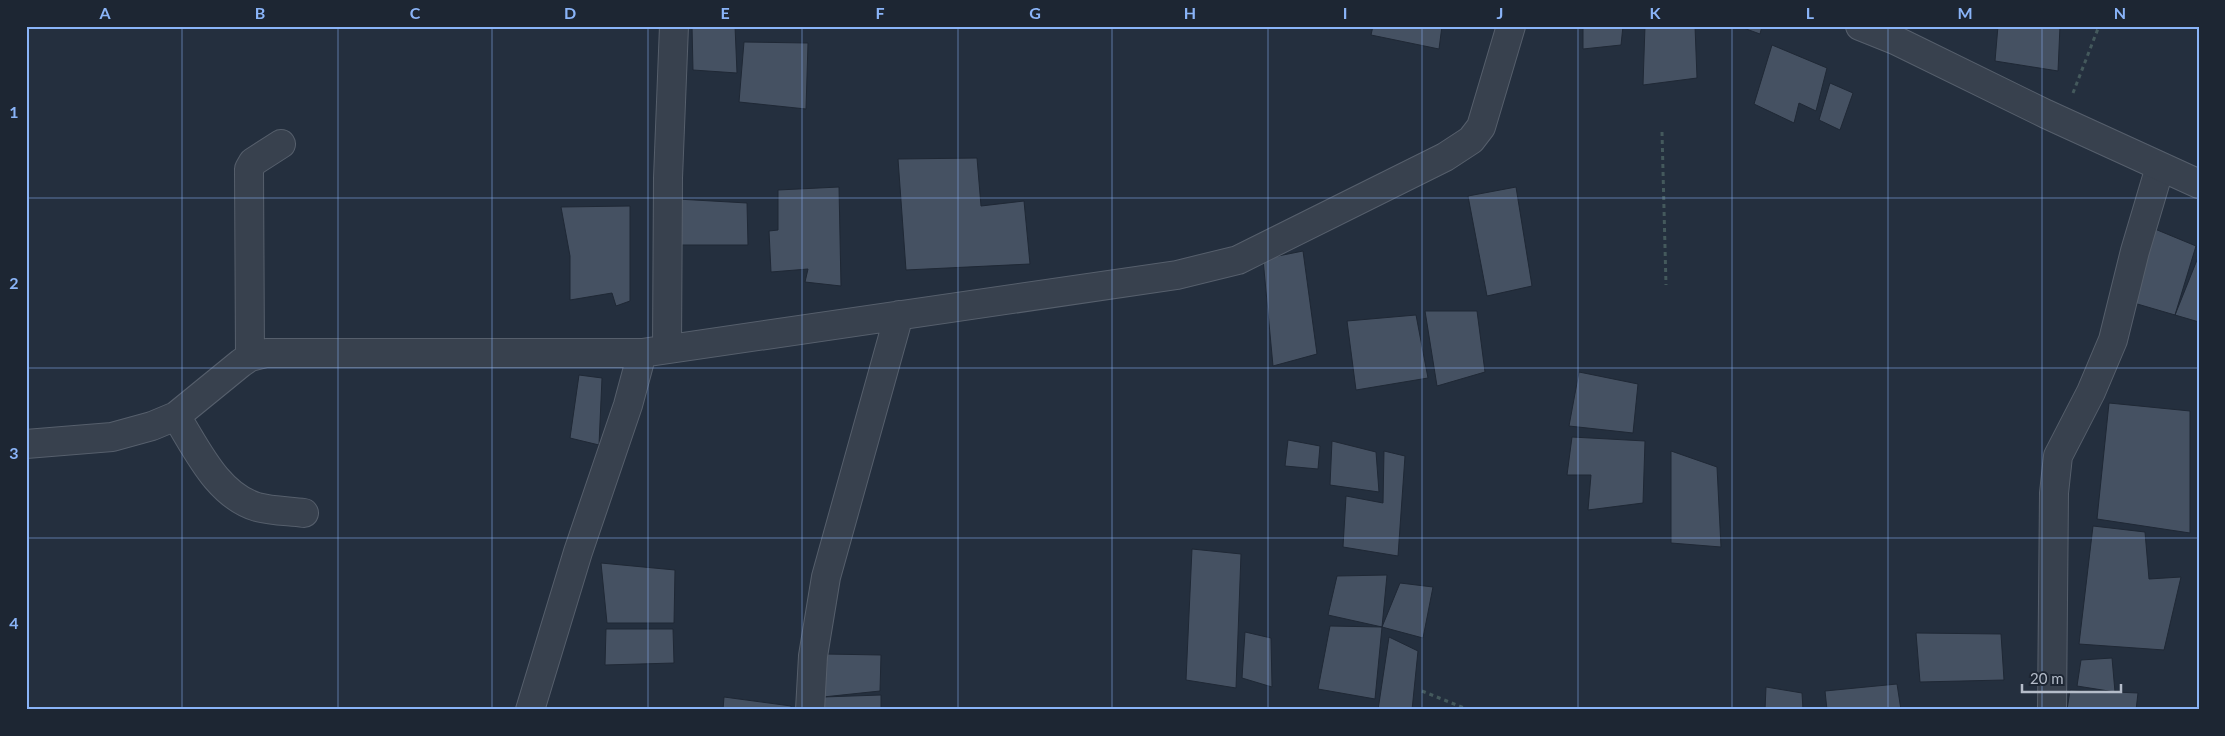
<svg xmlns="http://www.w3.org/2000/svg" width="2225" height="736" font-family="Lato,sans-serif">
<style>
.building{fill:#455162;stroke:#1f2835}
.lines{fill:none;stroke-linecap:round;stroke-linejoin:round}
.minor-casing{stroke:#565f6c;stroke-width:30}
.tertiary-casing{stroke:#565f6c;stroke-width:30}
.path{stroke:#44595c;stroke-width:3;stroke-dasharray:4 4;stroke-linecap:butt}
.minor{stroke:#38414e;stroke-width:28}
.tertiary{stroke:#38414e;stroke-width:28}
.grid{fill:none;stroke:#8ab4f8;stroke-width:1;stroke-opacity:0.55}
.neatline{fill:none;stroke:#8ab4f8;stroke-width:2}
.grid-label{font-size:16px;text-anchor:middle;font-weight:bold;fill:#8ab4f8}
</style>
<rect width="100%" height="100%" fill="#242f3e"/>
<path class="building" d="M692,26H735L737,73L693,70Z
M1373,26H1442L1439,49L1371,35Z
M1583,26H1623L1621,45L1583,49Z
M1645,26H1695L1697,78L1643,85Z
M1738,26H1762L1760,34Z
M1998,26H2060L2058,71L1995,61Z
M744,42L808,43L806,109L739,102Z
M1772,45L1827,68L1816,111L1799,103L1794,123L1754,104Z
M1830,83L1853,93L1840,130L1819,120Z
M977,158L981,206L1024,201L1030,264L906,270L898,159Z
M839,187L841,286L805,282L808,269L771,272L769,231L778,230V190Z
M1516,187L1532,286L1487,296L1468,196Z
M677,199L747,203L748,245H681Z
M630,206V301L616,306L612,293L570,300V256L561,207Z
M2150,227L2196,246L2175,315L2127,301Z
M1303,251L1317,354L1273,366L1263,259Z
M2199,255V322L2175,315Z
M1425,311H1477L1485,372L1437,386Z
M1416,315L1428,378L1356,390L1347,321Z
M1579,372L1638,384L1633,433L1569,426Z
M579,375L602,378L599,445L570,438Z
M2109,403L2190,411V533L2097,519Z
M1572,437L1645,441L1643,503L1588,510L1591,475H1567Z
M1288,440L1320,446L1318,469L1285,466Z
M1332,441L1376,452L1379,492L1330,485Z
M1384,451L1405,456L1398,556L1343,547L1346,496L1383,503Z
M1671,451L1717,467L1721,547L1671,543Z
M2093,526L2145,532L2149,579L2181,577L2164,650L2079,644Z
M1192,549L1241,554L1236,688L1186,680Z
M601,563L675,570L674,623H607Z
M1387,575L1382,627L1328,615L1337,576Z
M1400,583L1433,587L1423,638L1382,627Z
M1330,626L1382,627L1375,699L1318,689Z
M606,629H673L674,663L605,665Z
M1245,632L1271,638L1272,687L1242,678Z
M1916,633L2001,634L2004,680L1920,682Z
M1389,637L1418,651L1412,710H1378Z
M825,654L881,655L880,691L823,697Z
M2112,658L2115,692L2077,686L2081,660Z
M1897,684L1901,710H1827L1825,691Z
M1766,687L1802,693L1803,710H1765Z
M2070,690L2138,693L2136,710H2067Z
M881,695V710H824L823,697Z
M724,697L791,706V710H723Z"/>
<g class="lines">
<g class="minor-casing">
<path id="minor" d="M667,349L668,178L674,26
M250,357L249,169L253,162L281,144
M176,416C197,449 217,495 257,507C272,511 289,511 304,513
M26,444L112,437L152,426L176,416L241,363L250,357L266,353H642L1177,275L1238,260L1445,157L1471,140L1481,127L1511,26
M530,710L578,552L628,405L642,353
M810,710L813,656L826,577L899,315
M2052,710L2054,493L2058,456L2091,392L2113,340L2135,251L2160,167"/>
</g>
<g class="tertiary-casing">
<path id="tertiary" d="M1860,26L1895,40L2046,114L2199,184"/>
</g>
<path class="path" d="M2073,93L2099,26
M1662,132L1666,285
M1422,691L1469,710"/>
<use href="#minor" class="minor"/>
<use href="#tertiary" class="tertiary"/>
</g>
<path class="grid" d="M182,26V710M338,26V710M492,26V710M648,26V710M802,26V710M958,26V710M1112,26V710M1268,26V710M1422,26V710M1578,26V710M1732,26V710M1888,26V710M2042,26V710M26,198H2199M26,368H2199M26,538H2199"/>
<rect width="2225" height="736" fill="none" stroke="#1d2633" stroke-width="55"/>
<path d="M2022 684v8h99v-8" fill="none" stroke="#b4bcc9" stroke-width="2.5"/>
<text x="2030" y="684" font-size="15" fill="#b4bcc9" stroke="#1d2633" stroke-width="4" paint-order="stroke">20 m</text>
<rect x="28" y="28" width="2170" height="680" class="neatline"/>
<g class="grid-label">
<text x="105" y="19">A</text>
<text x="260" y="19">B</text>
<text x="415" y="19">C</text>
<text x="570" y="19">D</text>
<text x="725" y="19">E</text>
<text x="880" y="19">F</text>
<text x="1035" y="19">G</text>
<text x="1190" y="19">H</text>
<text x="1345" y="19">I</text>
<text x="1500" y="19">J</text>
<text x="1655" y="19">K</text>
<text x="1810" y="19">L</text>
<text x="1965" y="19">M</text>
<text x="2120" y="19">N</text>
<text x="14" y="118">1</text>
<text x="14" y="289">2</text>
<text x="14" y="459">3</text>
<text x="14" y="629">4</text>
</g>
</svg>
